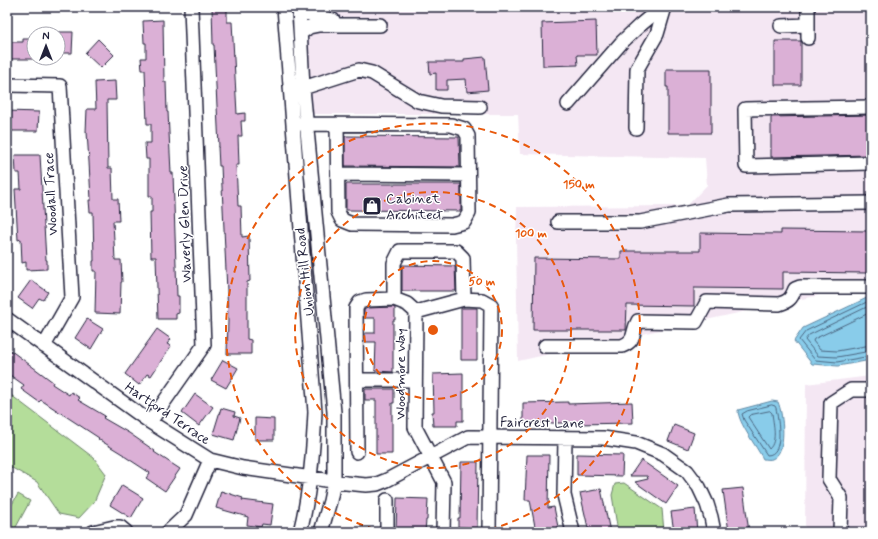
<svg xmlns="http://www.w3.org/2000/svg" width="878" height="539" font-family="Mynerve,sans-serif">
<style>
.built{fill:#f4e7f3}
.green{fill:#b4dd9a;stroke:#6b806a}
.water{fill:#89ccea;stroke:#6088a4}
.lines{fill:none;stroke-linecap:round;stroke-linejoin:round}
.shore{stroke:#4b6681;stroke-width:1}
.building{fill:#dbb0d6;stroke:#22223b}
.minor-casing{stroke:#22223b;stroke-width:16}
.minor{stroke:#fff;stroke-width:13}
.ring{fill:none;stroke:#e8590c;stroke-width:2;stroke-dasharray:7 5}
.labels{text-anchor:middle;stroke-width:3;stroke-linejoin:round;paint-order:stroke}
.street-label{font-size:14px;fill:#22223b;stroke:#fff}
.poi-label{font-size:14px;fill:#22223b;stroke:#fff;text-anchor:start}
.centre{fill:#e8590c;stroke:#fff;stroke-width:2}
.ring-label{font-size:12px;text-anchor:middle;font-weight:bold;fill:#e8590c;stroke:#fff;stroke-width:3;stroke-linejoin:round;paint-order:stroke}
</style>
<rect width="100%" height="100%" fill="#fff"/>
<filter id="ink" filterUnits="userSpaceOnUse"><feTurbulence type="fractalNoise" baseFrequency=".025" numOctaves="2"/><feDisplacementMap in="SourceGraphic" scale="8" xChannelSelector="R" yChannelSelector="G"/><feConvolveMatrix kernelMatrix="1 2 1 2 8 2 1 2 1" color-interpolation-filters="sRGB"/></filter>
<g filter="url(#ink)">
<path class="built" d="M302,7H871V284L518,361L516,238L517,207L687,206L707,185L705,158L520,154L518,114H309Z
M871,376V532H805L806,384Z"/>
<path class="green" d="M7,392L94,458L106,474L94,502L79,518L59,514L37,482L7,465Z
M624,483L662,509L664,532H618L612,495L615,484Z
M18,494L30,501L15,529L7,524V513Z"/>
<path class="water" d="M871,296V360L838,366L812,364L794,341L803,328Z
M772,401L778,402C783,414 788,453 772,459C770,460 766,459 763,459C756,445 738,423 738,410Z"/>
<g class="lines">
<path class="shore" d="M871,300L806,331L799,340L815,360L837,362L871,356
M871,305L809,335L805,340L818,356L837,357L871,351
M871,312L814,339L813,341L820,350L837,351L871,345
M772,405L775,406L776,408C778,420 785,455 767,455L744,420L742,414L747,411Z
M770,411L772,413C773,423 778,441 769,449L748,417L750,415Z"/>
</g>
<path class="building" d="M212,7H227V22H232L237,114L245,113V121H241L242,136H238L239,165H236L238,206H241L242,237L249,236L250,281L247,282V339L251,340V354H227L228,321L227,291L221,166H219L218,147H219L214,45H213Z
M163,20L164,82H166L167,112H168L171,173H173L177,296H179V313L176,314V319H158L156,257H151L150,212H152V196H149V159H146L145,143H151V124H147L145,70H142L141,58H146V43H144L143,21Z
M596,21L597,55H577L578,65L543,66L542,23Z
M58,32H73L72,53H58Z
M23,39H34V59H7V42H23Z
M98,39L114,55L101,68L85,53Z
M775,41H801V85H775Z
M485,57L488,90L467,92L466,79L447,80V90H436V73L430,74L429,62H464V59Z
M666,69H711V133H668V87H666Z
M115,81L116,100H107L108,168H112L113,199H118L119,221H113L115,260H121L122,282H121L120,314L95,313L96,271H93V261H94L93,212H90L89,200H91L89,162L87,132H86L87,109H96L95,82Z
M7,111L39,112L38,131H7Z
M871,115V155L771,157V117Z
M345,136L459,137L460,167L345,166Z
M15,155H40L46,260H47V269L26,270V262L22,263L21,239L18,240L15,189H21L20,173H16Z
M346,184H461V211L346,210Z
M781,230L868,231V273L783,272V289L694,288V306L627,305L626,330H533L534,258L621,259V251H700V233L781,234Z
M402,265L455,266L456,291H402Z
M31,280L48,292L43,300L39,298L32,308L18,298Z
M393,307L395,308V320H393V372L375,371L376,342H365V333H375V318H364V310L367,308Z
M461,308H477V360H461Z
M87,319L103,329L91,349L75,338Z
M157,329L171,339L167,344L171,346L151,376L147,374L139,385L125,374Z
M10,350L53,382L52,384L69,395L71,392L80,398L78,400L105,416L103,418L129,433L155,451L154,452L180,469L165,491L146,478L150,473L124,456V455L98,439L99,438L41,400L39,402L21,389L24,385L7,373V354Z
M223,360L238,368L226,388L211,380Z
M463,373V421H457V426H433L432,412H434L433,374Z
M365,389H394V403H392V454H376V400H365Z
M195,394L213,407L199,426L182,413Z
M568,402V404L632,402L633,423L576,424V423H523V403Z
M221,408L235,412L234,416L240,418L234,440L213,434Z
M255,418L274,419V440H255Z
M674,425L694,433L688,449L668,441Z
M577,454L623,455L622,476L577,475Z
M527,455H549L548,508L554,507L559,532H536L530,500H525Z
M641,460L678,486L666,504L635,482L648,479L647,476H630Z
M461,462H478L477,528L458,527V518H460Z
M122,485L143,498L131,518L110,505Z
M743,488L749,532H729L723,490Z
M601,489L610,532H589L580,493Z
M221,491L243,498L242,500L273,504L270,525L262,524L261,527L247,525L248,517L216,508Z
M397,498L428,499L427,520H426L425,532H396Z
M695,509L697,532H674L671,512Z"/>
<g class="lines">
<g class="minor-casing">
<path id="minor" d="M284,7L315,412C313,453 310,493 300,532
M299,7L303,88L334,412V481L330,501L321,532
M808,7V38
M299,11L333,20
M781,26L808,25
M301,33L309,27L319,25H380
M7,85L60,86L72,297L44,346
M303,88L359,70L372,73L418,101L441,106L480,107
M568,104L622,42L639,26L662,7
M871,107L745,109L746,166L871,163
M297,124H306L451,125L464,129L468,136L469,213L464,222L452,225L352,224L342,220L338,212L337,124
M636,128L637,69L657,34L665,7
M338,174L468,175
M558,222H640L729,205L871,203
M394,299L407,304L416,312L464,299
M416,312L415,427L444,482L443,532
M7,319L150,422L210,460L243,468L346,483L366,485L377,484L387,480L468,437L603,438L636,443L663,454L687,471L699,487L707,504L711,517L714,532
M545,346H622C637,340 631,333 638,321L696,322L707,302L779,304C789,301 791,299 795,289L800,287H871
M357,380H415
M150,422L204,345L191,7
M565,438L564,495L573,532
M357,452L356,308L360,302L366,300L394,299V263L400,251H456L463,258L464,299L482,300L491,305L489,532
M93,532L114,527H120L126,532
M168,532L186,515L210,460
M387,532V500
M840,532L841,498L829,479L831,403L851,390H871"/>
</g>
<use href="#minor" class="minor"/>
</g>
</g>
<g class="ring">
<circle cx="433" cy="330" r="69"/>
<circle cx="433" cy="330" r="138"/>
<path d="M386 532A207 207 0 1 1 480 532"/>
</g>
<defs>
<g id="shop-square" transform="scale(1)"><rect x="-9" y="-9" width="18" height="18" rx="4" fill="#22223b" stroke="#fff"/><path d="M-5-2.5h2.3a2.7 3.5 0 0 1 5.4 0H5L5.5 6h-11ZM-1.5-2.5h3a1.5 2.3 0 0 0-3 0Z" fill="#fff"/></g>
</defs>
<g fill-rule="evenodd">
<use href="#shop-square" x="372" y="206"/>
</g>
<g class="labels">
<g class="street-label">
<text transform="translate(50 194) rotate(-93)" y="5">Woodall Trace</text>
<text transform="translate(184 224) rotate(-92)" y="5">Waverly Glen Drive</text>
<text transform="translate(304 272) rotate(-96)" y="5">Union Hill Road</text>
<text transform="translate(400 374) rotate(-90)" y="5">Woodmore Way</text>
<text transform="translate(168 413) rotate(34)" y="5">Hartford Terrace</text>
<text transform="translate(542 422) rotate(1)" y="5">Faircrest Lane</text>
</g>
<g class="poi-label">
<text x="386" y="203">Cabinet<tspan x="386" dy="16">Architect</tspan></text>
</g>
</g>
<circle cx="433" cy="330" r="6" class="centre"/>
<g class="ring-label">
<text x="579" y="188">150 m</text>
<text x="531" y="237">100 m</text>
<text x="482" y="285">50 m</text>
</g>
<rect width="878" height="539" fill="none" stroke="#fff" stroke-width="24"/>
<rect x="12" y="12" width="854" height="515" fill="none" stroke="#22223b" stroke-width="1.5" filter="url(#ink)"/>
<g transform="translate(46 46)"><circle r="19" fill="#ffffff" stroke="#a7a7b1"/>
<path d="M0-3L7 15L0 10L-7 15Z" fill="#22223b"/>
<text y="-6" font-size="11" font-weight="bold" text-anchor="middle" fill="#22223b">N</text>
</g>
</svg>
